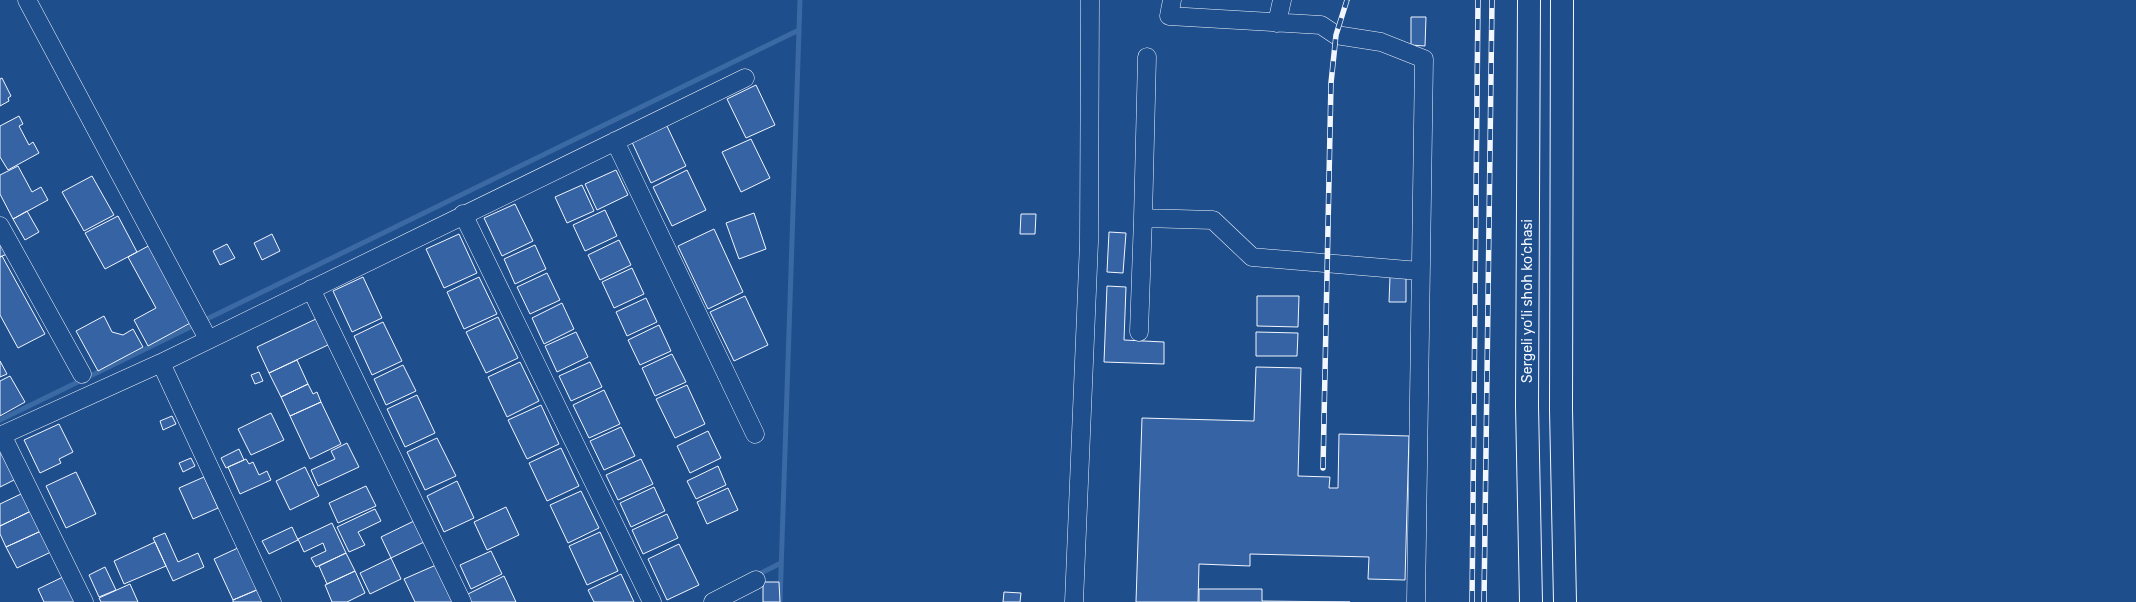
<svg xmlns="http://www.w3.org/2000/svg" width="2136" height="602" font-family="Rubik,sans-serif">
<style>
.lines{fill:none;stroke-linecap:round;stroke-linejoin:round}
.stream{stroke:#3b69a3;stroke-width:5}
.building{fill:#3563a3;stroke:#f2f6ff}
.minor-casing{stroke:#f2f6ff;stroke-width:19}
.major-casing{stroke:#f2f6ff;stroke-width:24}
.minor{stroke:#1f4e8c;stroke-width:18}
.major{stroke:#1f4e8c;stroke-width:22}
.rail-casing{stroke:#f2f6ff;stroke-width:5.5}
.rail{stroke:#1f4e8c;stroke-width:4;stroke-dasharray:11;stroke-linecap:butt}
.labels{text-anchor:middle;stroke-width:4;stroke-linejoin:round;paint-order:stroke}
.street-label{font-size:14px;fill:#f2f6ff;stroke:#1f4e8c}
</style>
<rect width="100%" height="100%" fill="#1f4e8c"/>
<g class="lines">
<path class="stream" d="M0,420L799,30
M757,575L781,563
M780,602L800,0"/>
</g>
<path class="building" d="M1411,17H1426L1425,46L1411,45Z
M2,78L11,96L8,98L9,101L0,106V79Z
M756,85L775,125L746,138L727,99Z
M19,116L23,124L19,126L29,145L33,142L39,153L8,170L0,157V126Z
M666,124L686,166L651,183L631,140Z
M751,139L770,178L741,192L722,152Z
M18,166L32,192L41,187L48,200L13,219L0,194V175Z
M616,170L628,195L597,210L585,184Z
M687,170L706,210L672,226L653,187Z
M92,176L114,215L84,231L62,192Z
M582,185L594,211L567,223L555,197Z
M515,204L533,241L502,256L484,218Z
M605,210L617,236L585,251L573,225Z
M27,211L39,232L25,240L13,219Z
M754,213L766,249L739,259L726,223Z
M1021,214H1036L1035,234H1020Z
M118,216L137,252L105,269L85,233Z
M714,229L743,292L708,309L678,246Z
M1109,232L1126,233L1123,273L1107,272Z
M272,234L280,251L262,260L254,243Z
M459,234L477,273L444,288L426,249Z
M619,240L631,265L600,280L588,255Z
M0,242L7,254L0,257Z
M152,244L194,321L148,346L134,320L156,308L128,257Z
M227,244L235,258L220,265L213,251Z
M535,245L546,269L515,284L504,259Z
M2,256L45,334L18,348L0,315V257Z
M632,268L644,294L614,308L602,282Z
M547,273L560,300L530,314L517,287Z
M363,277L382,318L352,332L333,291Z
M479,277L497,314L464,329L447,292Z
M1390,277L1406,278V302H1389Z
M1107,286L1126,287L1124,340L1164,342V364L1104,362Z
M745,296L768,345L734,361L710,312Z
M1257,296H1299L1298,327L1257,326Z
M646,298L657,322L627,336L616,312Z
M562,303L574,329L544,344L532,318Z
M104,316L112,332L123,335L133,329L143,347L98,371L76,331Z
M498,317L518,358L486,373L466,332Z
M318,318L330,344L269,373L257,347Z
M383,322L402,361L372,375L354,336Z
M659,325L671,351L640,365L628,340Z
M576,332L588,357L557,372L545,346Z
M1256,332L1298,333L1297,356H1256Z
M672,354L686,382L655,396L642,368Z
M297,360L308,384L281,397L269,373Z
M0,361L7,374L0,377Z
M520,362L539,401L507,417L488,377Z
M590,362L602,387L571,401L559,376Z
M403,365L416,391L386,405L374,379Z
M1256,367L1301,368L1298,476L1330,477L1329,488H1338L1339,434L1409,436L1405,580L1368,579L1369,557L1250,554V566L1199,564L1198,602H1136L1142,418L1254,421Z
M259,372L263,381L255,384L251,375Z
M10,376L25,402L0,416V381Z
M308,384L313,394L317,392L321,402L290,416L281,397Z
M687,385L705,424L675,438L656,399Z
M604,390L620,424L589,438L573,405Z
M417,395L435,433L405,447L387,409Z
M321,402L341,444L310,459L290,416Z
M541,405L559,444L527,459L508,420Z
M271,413L284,440L251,455L238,429Z
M172,416L176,424L163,430L160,421Z
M59,424L73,452L59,459L61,463L40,473L24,440Z
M621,427L635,456L604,470L590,441Z
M708,431L721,458L690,473L677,446Z
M437,438L456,476L425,490L407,452Z
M347,443L359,467L318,486L311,470L335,459L331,451Z
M561,448L579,486L547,501L529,463Z
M0,449L16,479L0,487Z
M239,449L244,460L226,468L221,458Z
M191,458L195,466L183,472L179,463Z
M246,459L249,464L253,462L259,475L267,471L271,480L240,494L228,467Z
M641,459L653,484L618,500L606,475Z
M718,466L726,485L696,499L687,481Z
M305,467L319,496L290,510L276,481Z
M76,472L96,514L66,528L46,486Z
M204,477L218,508L193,519L179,488Z
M457,481L474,518L444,532L427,496Z
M366,486L376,506L338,523L329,503Z
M654,487L665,511L631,527L620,503Z
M728,488L738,510L707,524L697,502Z
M581,491L599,528L568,543L550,505Z
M23,493L31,511L0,526V504Z
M506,507L519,535L487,550L474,522Z
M375,509L381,521L358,532L365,545L349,552L337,527Z
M31,511L41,531L6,547L0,534V526Z
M667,514L678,538L643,554L632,530Z
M414,521L424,542L391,558L381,537Z
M332,523L346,553L316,567L311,558L326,551L323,543L304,552L298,539Z
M292,527L298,540L269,554L262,541Z
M41,531L51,552L17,568L6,547Z
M600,532L618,571L587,585L569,546Z
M165,533L178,562L198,553L204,567L173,581L153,538Z
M155,542L166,566L124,584L114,561Z
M679,544L699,585L667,600L648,559Z
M240,547L259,589L233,600L214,559Z
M491,551L502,574L471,589L460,565Z
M346,553L355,571L327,584L319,566Z
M391,558L401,579L370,594L360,573Z
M436,565L454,602H415L404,579Z
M105,567L116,590L99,597L89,575Z
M355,571L365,593L347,602H332L325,585Z
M621,574L634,602H594L588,590Z
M65,576L77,602H44L38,589Z
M504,576L516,602H471L468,594Z
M763,582H779L780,602H763Z
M130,584L138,602H101L99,598Z
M259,589L265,602H233V600Z
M1199,589H1262V601L1350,602H1199Z
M1004,592L1021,593L1020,602H1003Z"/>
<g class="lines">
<g class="minor-casing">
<path id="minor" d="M27,0L208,339
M1172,0L1169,16L1321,25L1336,35L1381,42L1424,59L1416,602
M1277,23L1282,0
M1147,57L1143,218L1213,220L1252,257L1420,271
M615,141L755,434
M463,214L652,602
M0,226L82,374
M311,289L462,602
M1139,332L1143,218
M161,363L272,602
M2,435L84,602
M0,436L161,363L745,78
M713,602L756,580
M1074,602L1089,242L1090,0"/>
</g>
<g class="major-casing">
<path id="major" d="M1529,0L1527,406L1531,602
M1562,0L1561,410L1565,602"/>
</g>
<use href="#minor" class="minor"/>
<use href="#major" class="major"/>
<g class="rail-casing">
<path id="rail" d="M1323,468L1331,83L1336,35L1347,0
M1472,602L1478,0
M1484,602L1492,0"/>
</g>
<use href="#rail" class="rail"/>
</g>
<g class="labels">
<g class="street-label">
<text transform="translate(1527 301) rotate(-90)" y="5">Sergeli yo‘li shoh ko‘chasi</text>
</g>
</g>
</svg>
